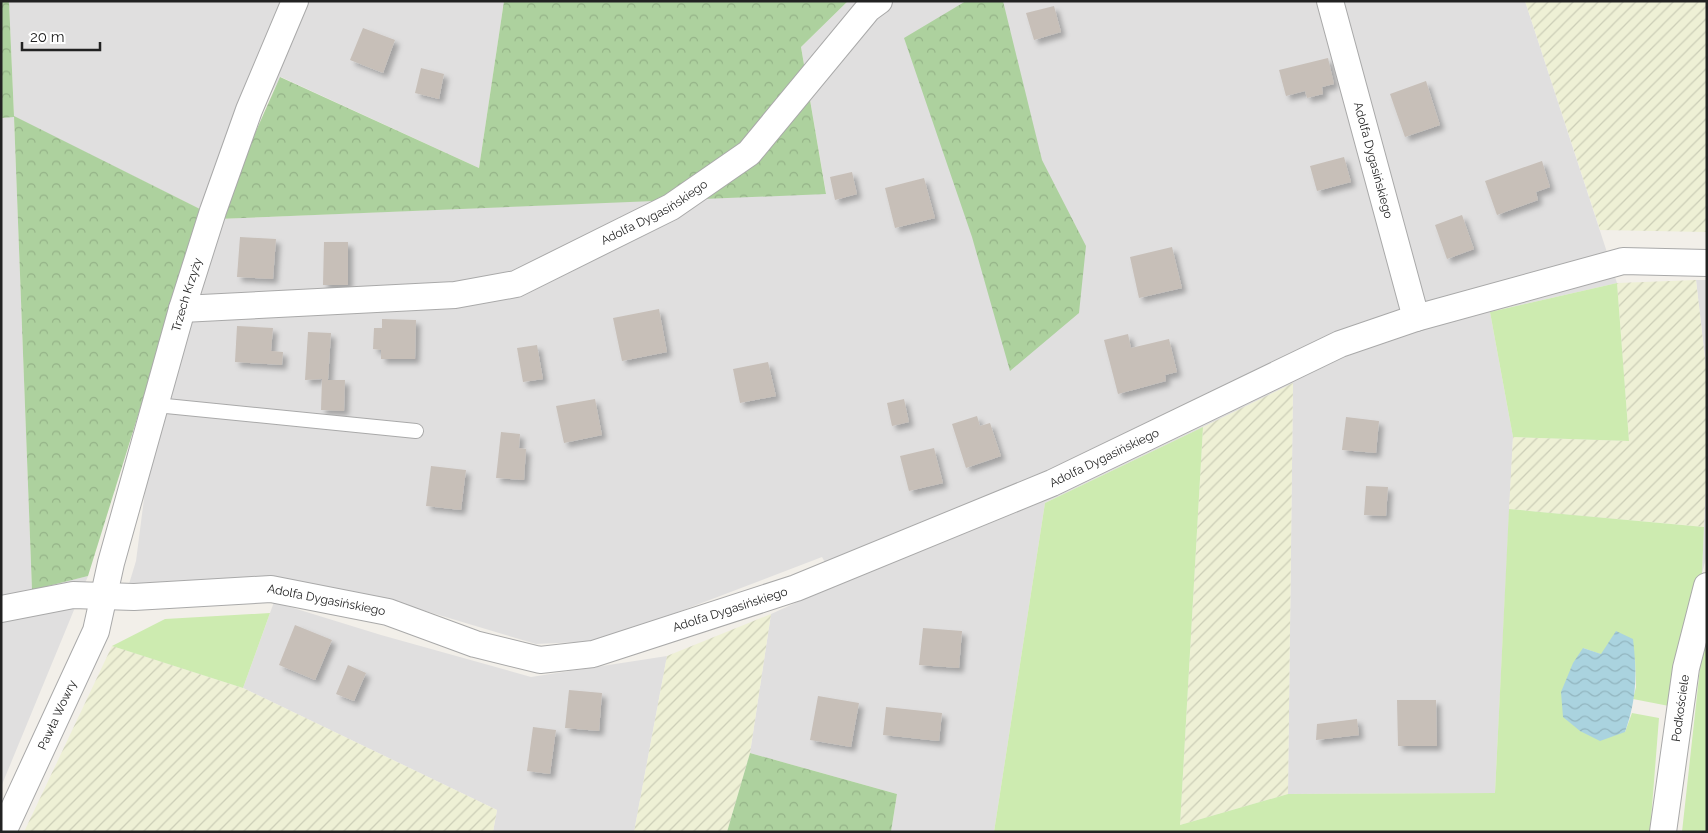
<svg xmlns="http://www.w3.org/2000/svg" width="1708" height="833" font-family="Raleway,sans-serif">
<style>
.residential{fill:#e0dfdf}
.farmland{fill:url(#farmland-furrows)}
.grass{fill:#cdebb0}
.forest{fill:url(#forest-crowns)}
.water{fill:url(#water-waves)}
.building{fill:#c7bfb8;filter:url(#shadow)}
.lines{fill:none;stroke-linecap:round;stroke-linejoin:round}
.lane-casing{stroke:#a9a9a9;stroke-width:16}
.street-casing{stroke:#a9a9a9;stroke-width:28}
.lane{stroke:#fff;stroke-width:14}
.street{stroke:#fff;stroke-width:26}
.labels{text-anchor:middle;stroke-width:4;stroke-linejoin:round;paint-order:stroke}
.street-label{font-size:12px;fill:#222;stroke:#fff}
</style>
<defs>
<pattern id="farmland-furrows" width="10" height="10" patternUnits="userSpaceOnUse" patternTransform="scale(1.25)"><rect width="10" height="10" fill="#eef0d5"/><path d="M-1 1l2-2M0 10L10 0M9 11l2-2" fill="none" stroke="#ccceb7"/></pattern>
<pattern id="forest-crowns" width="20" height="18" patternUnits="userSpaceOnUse" patternTransform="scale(1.25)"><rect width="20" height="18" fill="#add19e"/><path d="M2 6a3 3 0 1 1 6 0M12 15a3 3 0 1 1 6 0" fill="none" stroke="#95b388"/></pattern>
<pattern id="water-waves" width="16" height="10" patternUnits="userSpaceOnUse" patternTransform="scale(1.25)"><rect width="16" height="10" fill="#aad3df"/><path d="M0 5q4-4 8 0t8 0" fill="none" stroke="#92b5bf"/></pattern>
<filter id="shadow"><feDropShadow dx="4.5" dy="4.5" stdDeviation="2.5" flood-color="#0004"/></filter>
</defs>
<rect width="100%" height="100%" fill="#f2efe9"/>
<path class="residential" d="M9,1H504L479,168L281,77L202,210L14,117L32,589L88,576L1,787V118L14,116Z
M848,1H1525L1617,283L1490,312L1513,437L1495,793L1288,794L1293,384L1045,503L994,832H891L897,794L750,753L771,614L837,584L822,557L602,641L536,644L402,604L273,582L129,584L136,561L145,491L217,219L826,193L801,47Z
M1696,280H1707V375Z
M1707,465V555L1702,573L1704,527Z
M274,602L381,635L531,677L667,656L634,832H493L497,810L243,688Z"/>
<path class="farmland" d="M1525,1H1707V232L1600,230Z
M1696,280L1707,375V465L1704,527L1509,509L1513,437L1629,441L1617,283Z
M1293,383L1288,794L1180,825L1203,427Z
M771,614L750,753L727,832H634L667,656Z
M112,646L243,688L497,810L493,832H24Z"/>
<path class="grass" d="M1617,283L1629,441L1513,437L1490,312Z
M1203,427L1180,825L1288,794L1495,793L1509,509L1704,527L1702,573L1684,636L1669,706L1633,699L1636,687L1635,658L1600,654L1583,648L1625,732L1632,713L1659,718L1650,832H994L1045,503Z
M270,613L243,688L112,646L165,619Z
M1707,640V832H1682L1701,659Z"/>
<path class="forest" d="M1,1H9L14,116L202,210L88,576L32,590L14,117L1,118Z
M504,1H848L801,47L826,194L217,219L280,77L479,168Z
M966,1H1003L1042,160L1086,246L1079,313L1010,371L972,237L904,38Z
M750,753L897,794L891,832H727Z"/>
<path class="water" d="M1616,631L1633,639C1637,673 1637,699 1625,732L1600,741L1580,731L1563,717L1561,692L1573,663L1583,648L1601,654Z"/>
<path class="building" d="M1054,6L1061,32L1034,40L1026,13Z
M363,28L395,40L383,73L350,60Z
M1328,58L1334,84L1322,87L1323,94L1307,98L1305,91L1286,96L1279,70Z
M421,68L444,74L439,99L415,93Z
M1426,81L1440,125L1405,137L1390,94Z
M1344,157L1351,182L1317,191L1310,166Z
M1542,161L1550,187L1536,192L1538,200L1497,215L1485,181Z
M852,172L857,194L835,200L830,177Z
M924,178L935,218L895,228L885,188Z
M1462,215L1474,249L1447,259L1435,225Z
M240,237L276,239L273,279L237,277Z
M324,242H348V285H323Z
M1172,247L1182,288L1139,298L1130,257Z
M659,309L667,352L622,361L613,318Z
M382,319L416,320L415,359H381V350L373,349L374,328H382Z
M237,326L273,328L271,351L283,352L282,365L235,362Z
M308,332L331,333L328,380H345L344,411L321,410L322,379L305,380Z
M1128,334L1131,348L1169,339L1177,372L1165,375L1166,381L1118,394L1104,340Z
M537,345L543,379L523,382L517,348Z
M768,362L776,396L740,403L733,369Z
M595,399L602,435L564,443L556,406Z
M904,399L909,422L892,426L887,403Z
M977,416L980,426L990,423L1001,456L966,468L952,424Z
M1346,417L1379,421L1376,453L1342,450Z
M501,432L520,434L519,448L526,449L524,480L496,478Z
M934,448L943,483L909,491L900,456Z
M431,466L466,470L461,510L426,506Z
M1366,486L1388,487L1386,516L1364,515Z
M295,625L332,640L315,680L279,665Z
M923,628L962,631L959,668L919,665Z
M348,665L366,673L354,701L336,694Z
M569,690L602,693L599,731L565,728Z
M818,696L859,703L851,747L810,740Z
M1397,700H1436L1437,746H1398Z
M886,707L942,713L939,741L883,735Z
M1357,719L1359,735L1316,740L1317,724Z
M533,727L556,730L550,774L527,771Z"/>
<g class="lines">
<g class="lane-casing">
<path id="lane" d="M156,405L416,431"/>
</g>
<g class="street-casing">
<g id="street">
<path id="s1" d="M1330,1L1416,318L1623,261L1707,263"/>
<path id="s2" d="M182,309L455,295L516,284L671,207L749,153L868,9L879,1"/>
<path id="s3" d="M1,609L73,595L134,597L271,589L388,612L475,644L540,660L593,654L796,588L1052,483L1340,344L1416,318"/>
<path id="s4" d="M3,832L96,631L111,563L182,309L213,211L249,110L295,1"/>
<path id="s5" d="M1663,832L1686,668L1707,586"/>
</g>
</g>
<use href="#lane" class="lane"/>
<use href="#street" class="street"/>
</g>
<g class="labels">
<g class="street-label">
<text dy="4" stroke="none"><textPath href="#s1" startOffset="165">Adolfa Dygasińskiego</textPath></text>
<text dy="4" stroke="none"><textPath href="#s2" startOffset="491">Adolfa Dygasińskiego</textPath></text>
<text dy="4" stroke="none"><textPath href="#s4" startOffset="570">Trzech Krzyży</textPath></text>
<text dy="4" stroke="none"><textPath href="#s3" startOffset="1152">Adolfa Dygasińskiego</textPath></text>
<text dy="4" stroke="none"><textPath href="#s3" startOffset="328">Adolfa Dygasińskiego</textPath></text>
<text dy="4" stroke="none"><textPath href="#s3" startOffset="748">Adolfa Dygasińskiego</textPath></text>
<text dy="4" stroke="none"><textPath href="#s5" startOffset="125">Podkościele</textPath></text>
<text dy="4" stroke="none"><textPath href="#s4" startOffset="129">Pawła Wowry</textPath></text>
</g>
</g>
<rect width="1708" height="833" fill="none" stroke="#222222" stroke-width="5"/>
<path d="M22 42v8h78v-8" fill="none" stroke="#222222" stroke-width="2.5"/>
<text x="30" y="42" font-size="15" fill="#222222" stroke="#ffffff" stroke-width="4" paint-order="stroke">20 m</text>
</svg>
